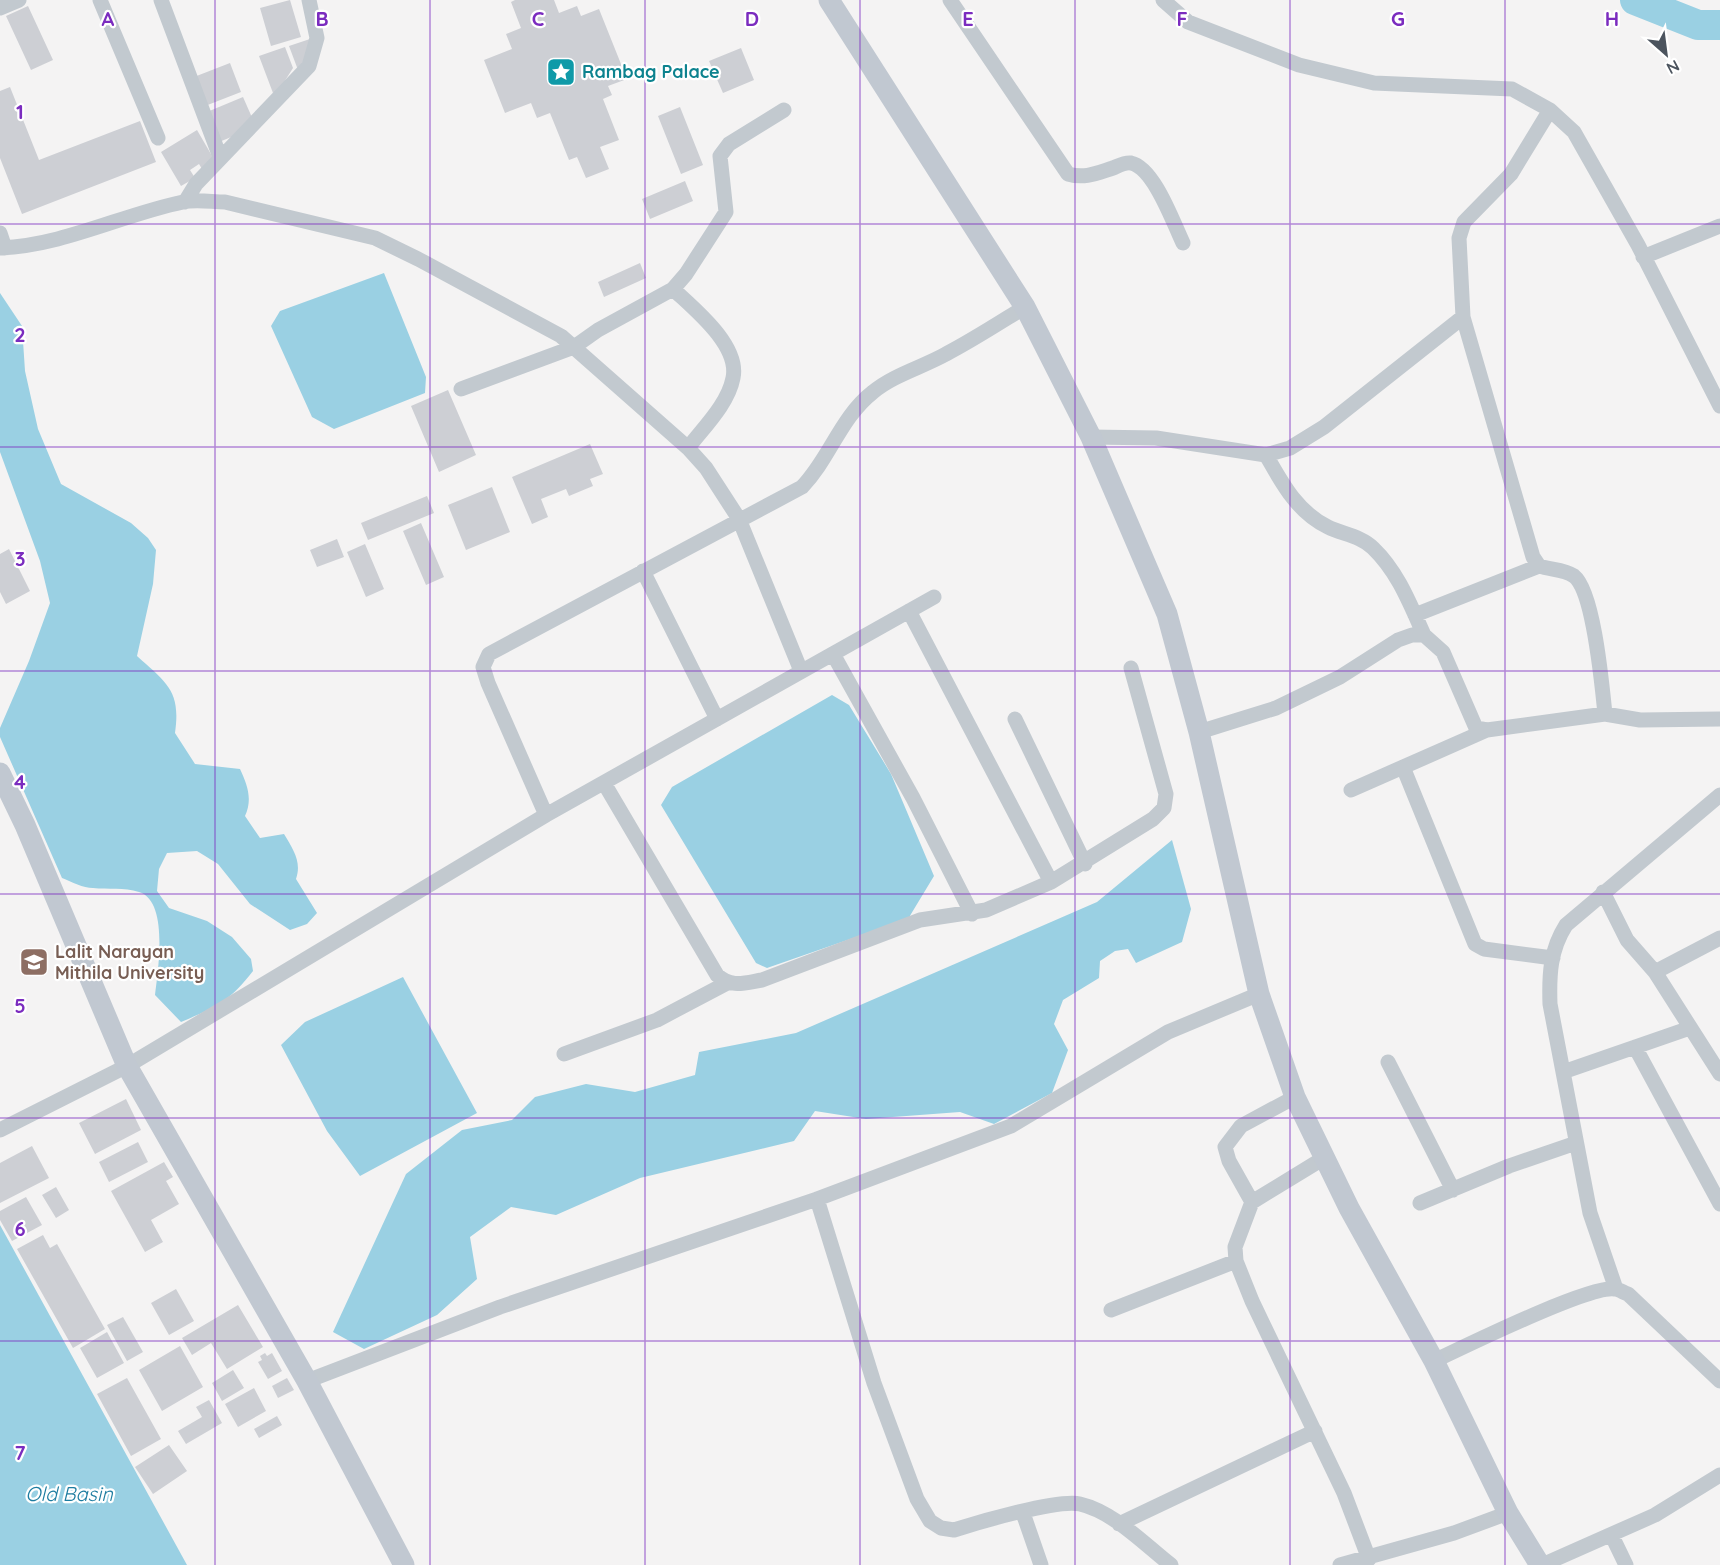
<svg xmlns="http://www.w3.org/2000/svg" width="1720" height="1565" font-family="Quicksand,sans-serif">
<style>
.water{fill:#9ad0e3}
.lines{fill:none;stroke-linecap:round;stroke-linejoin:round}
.river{stroke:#9ad0e3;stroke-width:30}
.building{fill:#cdcfd4}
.street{stroke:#c2c9cf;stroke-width:15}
.secondary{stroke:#c1c8d1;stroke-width:21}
.grid{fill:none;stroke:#7b2cbf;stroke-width:1.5;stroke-opacity:0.55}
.labels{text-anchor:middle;stroke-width:4.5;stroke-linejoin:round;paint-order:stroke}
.culture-label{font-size:18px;font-weight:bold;fill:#0d838f;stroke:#fff;text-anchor:start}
.education-label{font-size:18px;font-weight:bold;fill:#785e54;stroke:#fff;text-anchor:start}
.water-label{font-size:20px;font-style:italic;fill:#1d7ca0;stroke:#fff}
.grid-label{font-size:20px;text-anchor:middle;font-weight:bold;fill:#7b2cbf;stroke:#fff;stroke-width:4.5;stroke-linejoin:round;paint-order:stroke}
</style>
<rect width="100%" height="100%" fill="#f4f3f3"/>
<path class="water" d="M384,273L426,377L425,393L334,429L312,417L271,326L280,311Z
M0,293L22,326L25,371L38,429L61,484L131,523L148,538L156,550L153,584L137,656C167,683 181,691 175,733L195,764L240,769C247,784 253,799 245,816L260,838L284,834C293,849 302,862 296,879L317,913L307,924L290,930L250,904L218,864L197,851L167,853L159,869L157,891L169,908L207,921L232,937L251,959L253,971C229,1002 216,1007 181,1022L155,995C158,970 169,901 139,892C124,887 108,890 93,888C83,888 72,882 62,878L0,737V728L29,661L50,603L40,561L0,452Z
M832,695L849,705L891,774L934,876L908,919L767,968L756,963L661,805L672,787Z
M1172,840L1191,909L1182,942L1136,963L1128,949L1115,951L1100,961L1099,978L1063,1000L1054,1024L1068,1050L1052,1093L994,1124L960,1112L866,1119L815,1111L794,1141L640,1178L556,1215L511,1207L470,1237L477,1279L437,1315L364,1349L333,1332L406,1174L462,1130L512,1120L535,1097L586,1084L635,1092L695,1075L699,1052L796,1033L1097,902Z
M403,977L477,1113L360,1176L327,1131L281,1045L305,1022Z
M0,1225L187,1565H0Z"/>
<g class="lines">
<path class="river" d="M1635,0L1698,25H1720"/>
</g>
<path class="building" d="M290,0L301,37L271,46L260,8Z
M515,0H554L559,13L577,6L581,16L599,9L627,79L608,86L612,95L603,99L619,140L600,147L609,169L586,178L577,157L569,160L550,113L537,118L531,103L505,113L484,60L512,49L506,34L521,28L511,2Z
M28,6L53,60L31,70L6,16Z
M310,39L302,69L298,70L289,46Z
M285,47L293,68L279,90L273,93L259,56Z
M741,48L754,80L723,93L709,61Z
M230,63L241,92L205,106L194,77Z
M10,87L39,160L140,121L156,162L22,214L0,158V91Z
M243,97L254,122L246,131L219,142L207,112Z
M680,107L703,165L681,174L658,116Z
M197,130L215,161L202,169L199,164L190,170L195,178L181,186L161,152Z
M685,181L693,201L650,219L642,199Z
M640,263L646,278L604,297L598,282Z
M448,390L476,455L439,472L411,406Z
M590,444L603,474L590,479L593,486L569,496L566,489L541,499L548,517L532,524L512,477Z
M492,487L510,532L466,550L448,505Z
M427,496L434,513L368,540L361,523Z
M421,523L444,577L426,585L403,531Z
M337,539L344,557L317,567L310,550Z
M365,544L384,589L366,597L347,552Z
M9,549L30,591L6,604L0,592V554Z
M126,1099L141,1130L95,1154L79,1123Z
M138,1142L148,1162L109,1182L99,1162Z
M32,1146L49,1178L0,1203V1163Z
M164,1162L173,1177L166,1181L179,1204L151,1220L163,1242L145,1252L111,1191Z
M56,1187L69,1210L56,1218L42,1195Z
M26,1197L42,1225L12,1241L0,1220V1211Z
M43,1235L50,1248L57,1244L105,1329L73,1348L17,1249Z
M176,1289L194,1321L169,1335L151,1303Z
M238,1305L263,1347L227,1369L211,1343L192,1355L182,1338Z
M123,1317L143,1352L127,1361L107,1325Z
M107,1332L124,1363L97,1378L80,1348Z
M180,1346L203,1387L162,1411L139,1370Z
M265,1353L267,1356L272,1353L282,1371L268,1379L258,1362L262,1360L260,1356Z
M233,1370L244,1388L222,1401L212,1383Z
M127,1378L161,1439L131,1456L97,1394Z
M287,1378L294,1390L278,1398L272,1386Z
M254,1388L266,1411L238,1427L225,1404Z
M209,1400L222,1423L186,1444L178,1431L202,1417L196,1407Z
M277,1416L282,1425L259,1438L254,1429Z
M169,1445L187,1471L153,1494L135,1467Z"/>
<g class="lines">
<path class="street" d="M100,0L158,138
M161,0L220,157
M950,0L1068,174C1085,179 1097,173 1113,168C1118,166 1125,162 1131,163C1154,168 1173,222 1183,243
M1163,0L1188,22L1299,65L1374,83L1512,89L1550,110L1574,132L1638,245L1720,406
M0,8L19,0
M1550,110L1511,174L1464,222L1459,238L1463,317L1533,557L1539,566C1551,570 1564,569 1574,576C1594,592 1602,686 1605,714
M185,202L196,184L309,66L317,38L309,0
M0,233L5,248
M0,248C65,245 121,215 183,202C196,199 212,202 225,202L375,238L418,259L561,336L688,448L706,468L739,519L801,671
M1643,257L1720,226
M673,289C693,308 740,345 733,378C728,404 704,427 688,448
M461,389L574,347L598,330L673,289L686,274L726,212L720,156L729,144L784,110
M1091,437L1156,438L1266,455L1290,448L1324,427L1463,317
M1266,455C1282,483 1297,512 1328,527C1342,534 1361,536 1373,548C1398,572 1410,604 1424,635
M643,571L717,719
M909,611L1051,882
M1415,615L1539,566
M833,654L913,798L972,914
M1015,719L1085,864
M1199,732L1276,708L1340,677L1398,640L1412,635H1424L1443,652L1476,728L1487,730L1605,714L1640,720L1720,719
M1403,767L1475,944L1484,949L1553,958
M604,783L717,975C731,988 744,983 762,980L920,920L986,910L1051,882L1153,819L1164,808L1166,794L1131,668
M1351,790L1487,730
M546,815L488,683L483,667L489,654L802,487C830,458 840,418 873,392C893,375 923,367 946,354C973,340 999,323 1025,307
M1603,892L1627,940L1655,972L1720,1074
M1655,972L1720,938
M1635,1047L1720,1204
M564,1054L657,1020L727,983
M1388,1062L1453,1190
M1563,1072L1690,1028
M0,1130L127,1066L546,815L934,597
M1324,1158L1252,1202L1235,1247L1236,1261L1252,1301L1344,1493L1369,1559
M817,1199L874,1383L917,1499L930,1521L941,1528L954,1530C979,1522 1058,1499 1080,1504C1114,1512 1144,1544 1171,1565
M1252,1202L1229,1161L1225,1147L1241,1126L1295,1097
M1420,1203L1509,1166L1576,1143
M1616,1289L1590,1213L1550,1004C1549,975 1550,950 1566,925L1720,795
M1111,1310L1236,1261
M1434,1361C1464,1347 1589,1285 1615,1289C1619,1289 1624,1293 1628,1294L1720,1381
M307,1381L500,1307L817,1199L1011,1126L1168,1032L1259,994
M1023,1513L1041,1565
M1119,1524L1315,1431
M1612,1536L1626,1565
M1340,1565L1454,1533L1508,1513
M1542,1565L1655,1515L1720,1475"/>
<path class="secondary" d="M829,0L1025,307L1091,437L1167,614L1199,732L1259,994L1295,1097L1349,1208L1434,1361L1508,1513L1540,1565
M0,773L25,825L127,1066L307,1381L404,1565"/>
</g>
<path class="grid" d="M215,0V1565M430,0V1565M645,0V1565M860,0V1565M1075,0V1565M1290,0V1565M1505,0V1565M0,224H1720M0,447H1720M0,671H1720M0,894H1720M0,1118H1720M0,1341H1720"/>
<defs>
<g id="sight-square" transform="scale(1.5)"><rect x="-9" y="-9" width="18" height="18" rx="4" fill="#0f9aa8" stroke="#fff"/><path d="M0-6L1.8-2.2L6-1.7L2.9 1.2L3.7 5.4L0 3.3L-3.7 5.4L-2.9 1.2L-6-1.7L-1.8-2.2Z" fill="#fff"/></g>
<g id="university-square" transform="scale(1.5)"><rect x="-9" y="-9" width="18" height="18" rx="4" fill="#8d6e63" stroke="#fff"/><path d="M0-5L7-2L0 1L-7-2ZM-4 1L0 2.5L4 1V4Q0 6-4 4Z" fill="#fff"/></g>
</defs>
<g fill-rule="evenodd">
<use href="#sight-square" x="561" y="72"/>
<use href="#university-square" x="34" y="962"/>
</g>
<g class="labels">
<g class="culture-label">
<text x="582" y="78">Rambag Palace</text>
</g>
<g class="education-label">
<text x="55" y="958">Lalit Narayan<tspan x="55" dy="21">Mithila University</tspan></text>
</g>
<g class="water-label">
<text x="69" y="1501">Old Basin</text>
</g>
</g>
<g class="grid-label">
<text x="108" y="26">A</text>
<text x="322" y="26">B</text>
<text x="538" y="26">C</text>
<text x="752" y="26">D</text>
<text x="968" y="26">E</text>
<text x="1182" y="26">F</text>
<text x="1398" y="26">G</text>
<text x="1612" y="26">H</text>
<text x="20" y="119">1</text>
<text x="20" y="342">2</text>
<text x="20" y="566">3</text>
<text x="20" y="789">4</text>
<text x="20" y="1013">5</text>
<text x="20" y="1236">6</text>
<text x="20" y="1460">7</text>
</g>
<g transform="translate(1666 54) rotate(152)" stroke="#ffffff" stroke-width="4.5" paint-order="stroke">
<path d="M0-4.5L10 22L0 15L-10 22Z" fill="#4c545e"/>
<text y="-9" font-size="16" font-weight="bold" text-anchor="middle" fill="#4c545e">N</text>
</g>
</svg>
